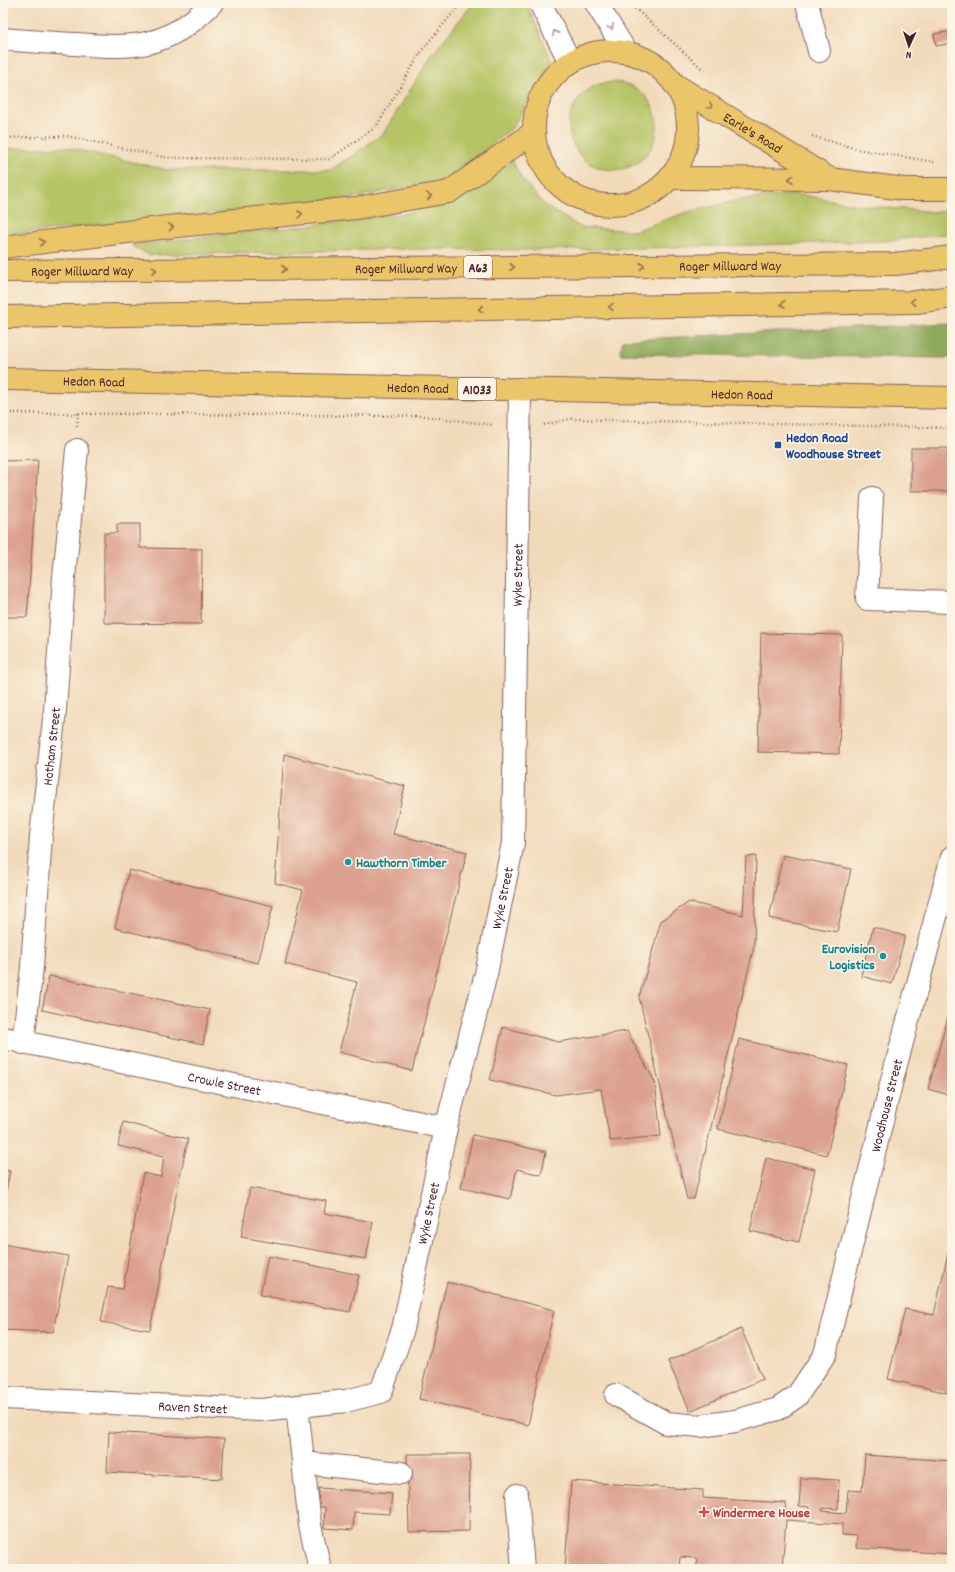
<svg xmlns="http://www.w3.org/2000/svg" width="955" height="1572" font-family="Dekko,sans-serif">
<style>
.green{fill:#b6c466;stroke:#807248}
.forest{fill:#90aa5b;stroke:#6d6443}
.building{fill:#dca18e}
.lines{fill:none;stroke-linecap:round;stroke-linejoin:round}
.minor-casing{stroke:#84605d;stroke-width:24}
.highway-casing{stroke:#84605d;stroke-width:24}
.path{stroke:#84605d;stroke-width:2.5;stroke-dasharray:1 3;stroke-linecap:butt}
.minor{stroke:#fff;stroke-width:22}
.highway{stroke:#eac669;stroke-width:22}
.oneway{stroke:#ae9aa0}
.oneway2{stroke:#9a724a}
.transit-dot{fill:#1a4fb4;stroke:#fcf5e5;stroke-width:1.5}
.culture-dot{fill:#0f9aa8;stroke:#fcf5e5;stroke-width:1.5}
.health-dot{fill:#e0444e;stroke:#fcf5e5;stroke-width:1.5}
.labels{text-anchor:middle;stroke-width:3.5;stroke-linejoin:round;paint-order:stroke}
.shield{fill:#fcf5e5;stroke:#7f5f63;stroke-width:1}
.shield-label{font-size:13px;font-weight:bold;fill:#4a1f2b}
.street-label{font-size:14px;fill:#4a1f2b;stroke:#fcf5e5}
.transit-label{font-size:14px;font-weight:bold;fill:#164399;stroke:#fcf5e5;text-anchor:start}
.culture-label{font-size:14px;font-weight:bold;fill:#0d838f;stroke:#fcf5e5;text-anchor:start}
.health-label{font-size:14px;font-weight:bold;fill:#be3a42;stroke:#fcf5e5;text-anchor:start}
</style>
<rect width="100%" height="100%" fill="#fcf5e5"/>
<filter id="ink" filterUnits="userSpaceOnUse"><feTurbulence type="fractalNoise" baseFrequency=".025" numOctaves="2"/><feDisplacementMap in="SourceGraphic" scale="8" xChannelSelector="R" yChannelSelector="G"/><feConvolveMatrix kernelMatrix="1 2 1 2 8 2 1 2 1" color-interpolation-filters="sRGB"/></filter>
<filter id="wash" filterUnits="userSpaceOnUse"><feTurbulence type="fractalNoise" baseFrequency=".012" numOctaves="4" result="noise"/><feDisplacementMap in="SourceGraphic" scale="16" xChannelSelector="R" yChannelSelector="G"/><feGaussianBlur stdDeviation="0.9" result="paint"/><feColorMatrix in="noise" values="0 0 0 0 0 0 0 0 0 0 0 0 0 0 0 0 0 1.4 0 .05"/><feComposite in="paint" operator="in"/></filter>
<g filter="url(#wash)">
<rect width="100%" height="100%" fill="#f1daba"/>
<path class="green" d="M475,3H526L552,61L512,128L448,179L356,197L169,218L3,235V149L65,147L168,170H331L383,134L432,55L470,7Z
M569 126a44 44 0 1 1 88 0a44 44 0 1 1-88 0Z
M512,160L522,179L544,205L580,227L635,231L684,213L740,200L797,194L858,205L935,212L952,210V233L886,241L686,247L542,250L405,249L149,255L131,245L294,227L407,213L450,201L486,183Z"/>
<path class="forest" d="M952,323V358L620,354L623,340Z"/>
<g id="blocks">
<path class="building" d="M952,31V43L936,46L934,34Z
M911,448H952V491H911Z
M38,460L27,617H3V461Z
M117,524H140V548L202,549L201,624L104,623V533H117Z
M761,633L842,635L839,754L758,752Z
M3,689H5L4,707H3Z
M284,754L334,768L405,786L393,834L467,852L412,1071L339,1052L357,982L285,964L303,890L275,883Z
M783,855L851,869L837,932L769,918Z
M756,856L754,946L694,1199H687L639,997L661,921L689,902L743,915L746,857Z
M129,870L273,906L258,963L115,928Z
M873,927L905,936L892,984L861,976Z
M49,976L210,1010L203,1044L42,1010Z
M952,1002V1096L928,1089Z
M503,1027L558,1042L627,1031L655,1082L661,1136L610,1141L601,1089L556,1095L490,1080Z
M739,1039L848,1065L827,1155L718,1129Z
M123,1122L188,1139L179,1180L150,1330L101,1322L108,1287L123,1289L143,1173L161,1177L164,1156L118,1146Z
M473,1135L546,1152L541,1175L517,1169L510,1199L461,1188Z
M766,1158L815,1169L799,1242L750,1231Z
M3,1170L10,1171L4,1201H3Z
M250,1188L326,1201L324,1213L373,1222L366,1259L241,1237Z
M951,1240H952V1394L888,1379L905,1309L934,1315Z
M3,1244L68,1256L53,1332L3,1330Z
M268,1256L359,1275L350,1312L260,1295Z
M447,1282L554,1310L528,1425L419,1399Z
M741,1329L763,1379L690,1411L668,1361Z
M109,1432L224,1439L222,1479L107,1472Z
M407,1454H470L469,1531L409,1532Z
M865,1455L952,1461V1554L856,1548L857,1536L842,1535V1524L786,1520L782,1569H696L697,1558L680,1557L679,1569H587L565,1568L571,1481L703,1490V1498L786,1503L785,1511L809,1512V1507L799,1506L801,1478L839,1480L838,1509L823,1508L822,1511L846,1513L848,1490L862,1491Z
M319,1488L392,1493L390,1514L354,1512L353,1530L324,1528L325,1507H318Z"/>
</g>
</g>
<g filter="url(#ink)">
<use href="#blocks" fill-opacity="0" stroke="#84605d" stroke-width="1"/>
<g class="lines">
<g class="minor-casing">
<g id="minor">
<path d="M540,3L570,62"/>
<path d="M596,3L626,52"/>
<path d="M807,3L819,51"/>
<path d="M3,39C27,41 52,43 76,44C135,49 169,48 212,3"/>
<path d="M872,498L867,599L952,602"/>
<path id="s1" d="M3,1038L446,1128"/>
<path id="s2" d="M23,1043L32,967L41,836L55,710L64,577L77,450"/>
<path id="s3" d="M616,1395L666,1423L700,1426L735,1421L778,1409L797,1396L825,1354L893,1076L952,857"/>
<path id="s4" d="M3,1398L261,1410L346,1401L381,1392L403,1329L446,1128L486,974L513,843L520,389"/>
<path d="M297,1406L310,1525L320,1569"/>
<path d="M304,1463L401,1473"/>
<path d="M517,1495L523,1569"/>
</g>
</g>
<g class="highway-casing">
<g id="highway">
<circle cx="611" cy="128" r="77"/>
<path id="s5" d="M677,86L830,179"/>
<path d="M670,178L830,179L904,189H952"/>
<path d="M3,247L168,227L356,208L449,192L534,132"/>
<path id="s6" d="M3,271L895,264L952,257"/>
<path d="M3,317L916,302L952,297"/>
<path id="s7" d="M3,379L952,398"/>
</g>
</g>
<path class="path" d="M629,3L706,72
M812,136L857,149L934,162
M3,138L66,136L168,158L330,159L376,127L423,49L461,3
M3,413L423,416L494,425
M544,425L570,419L952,428
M77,426L78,413"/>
<use href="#minor" class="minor"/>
<use href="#highway" class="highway"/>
</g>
<defs><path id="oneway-chevron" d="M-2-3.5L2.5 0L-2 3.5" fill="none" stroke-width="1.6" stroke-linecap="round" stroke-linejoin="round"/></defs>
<g class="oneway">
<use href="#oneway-chevron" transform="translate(611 27) rotate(59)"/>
<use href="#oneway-chevron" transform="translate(555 33) rotate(-117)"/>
</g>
<g class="oneway2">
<use href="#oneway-chevron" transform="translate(710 106) rotate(31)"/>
<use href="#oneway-chevron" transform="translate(791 179) rotate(-180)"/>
<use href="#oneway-chevron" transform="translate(429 196) rotate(-9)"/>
<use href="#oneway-chevron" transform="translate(300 214) rotate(-6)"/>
<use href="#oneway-chevron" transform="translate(171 227) rotate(-6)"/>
<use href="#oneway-chevron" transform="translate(42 242) rotate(-7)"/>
<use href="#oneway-chevron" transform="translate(642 266)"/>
<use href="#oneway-chevron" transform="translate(512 267)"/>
<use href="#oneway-chevron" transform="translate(284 269)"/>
<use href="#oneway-chevron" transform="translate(154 270)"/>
<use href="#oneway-chevron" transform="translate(913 302) rotate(177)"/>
<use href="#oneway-chevron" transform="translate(783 304) rotate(179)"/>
<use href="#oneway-chevron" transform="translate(611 307) rotate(179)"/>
<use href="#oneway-chevron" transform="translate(481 309) rotate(179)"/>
</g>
</g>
<rect class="transit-dot" x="774" y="441" width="8" height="8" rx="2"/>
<g class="culture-dot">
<circle cx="348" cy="862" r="4"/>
<circle cx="883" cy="956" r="4"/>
</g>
<path class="health-dot" d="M702 1506h4v4h4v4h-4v4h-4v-4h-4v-4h4z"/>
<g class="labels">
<g class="shield">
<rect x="464" y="256" width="28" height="22" rx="3"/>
<rect x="458" y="378" width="38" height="22" rx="3"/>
</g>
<g class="shield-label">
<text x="478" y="272">A63</text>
<text x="477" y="394">A1033</text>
</g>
<g class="street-label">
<text dy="5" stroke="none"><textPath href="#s5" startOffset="89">Earle's Road</textPath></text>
<text dy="5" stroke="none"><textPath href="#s6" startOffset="727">Roger Millward Way</textPath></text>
<text dy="5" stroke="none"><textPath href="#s6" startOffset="403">Roger Millward Way</textPath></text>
<text dy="5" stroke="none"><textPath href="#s6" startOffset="79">Roger Millward Way</textPath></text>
<text dy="5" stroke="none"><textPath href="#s7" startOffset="91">Hedon Road</textPath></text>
<text dy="5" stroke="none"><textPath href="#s7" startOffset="415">Hedon Road</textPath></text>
<text dy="5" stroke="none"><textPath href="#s7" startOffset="739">Hedon Road</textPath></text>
<text dy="5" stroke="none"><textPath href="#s4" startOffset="1213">Wyke Street</textPath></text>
<text dy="5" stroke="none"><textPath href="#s2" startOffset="298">Hotham Street</textPath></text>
<text dy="5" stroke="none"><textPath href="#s4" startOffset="889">Wyke Street</textPath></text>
<text dy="5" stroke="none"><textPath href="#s1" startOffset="226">Crowle Street</textPath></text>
<text dy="5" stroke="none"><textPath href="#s3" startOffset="501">Woodhouse Street</textPath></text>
<text dy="5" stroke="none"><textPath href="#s4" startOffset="565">Wyke Street</textPath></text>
<text dy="5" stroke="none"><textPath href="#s4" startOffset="190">Raven Street</textPath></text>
</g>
<g class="transit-label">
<text x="786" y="442">Hedon Road<tspan x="786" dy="16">Woodhouse Street</tspan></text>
</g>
<g class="culture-label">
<text x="356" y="867">Hawthorn Timber</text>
<text x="875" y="953" text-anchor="end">Eurovision<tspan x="875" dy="16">Logistics</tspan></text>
</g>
<g class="health-label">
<text x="713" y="1517">Windermere House</text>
</g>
</g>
<rect width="955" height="1572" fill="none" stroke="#fcf5e5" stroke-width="16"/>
<g transform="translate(909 46) rotate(183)" stroke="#fcf5e5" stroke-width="3" paint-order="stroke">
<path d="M0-3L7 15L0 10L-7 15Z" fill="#4a1f2b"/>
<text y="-6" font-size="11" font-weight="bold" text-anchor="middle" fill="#4a1f2b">N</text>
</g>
</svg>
